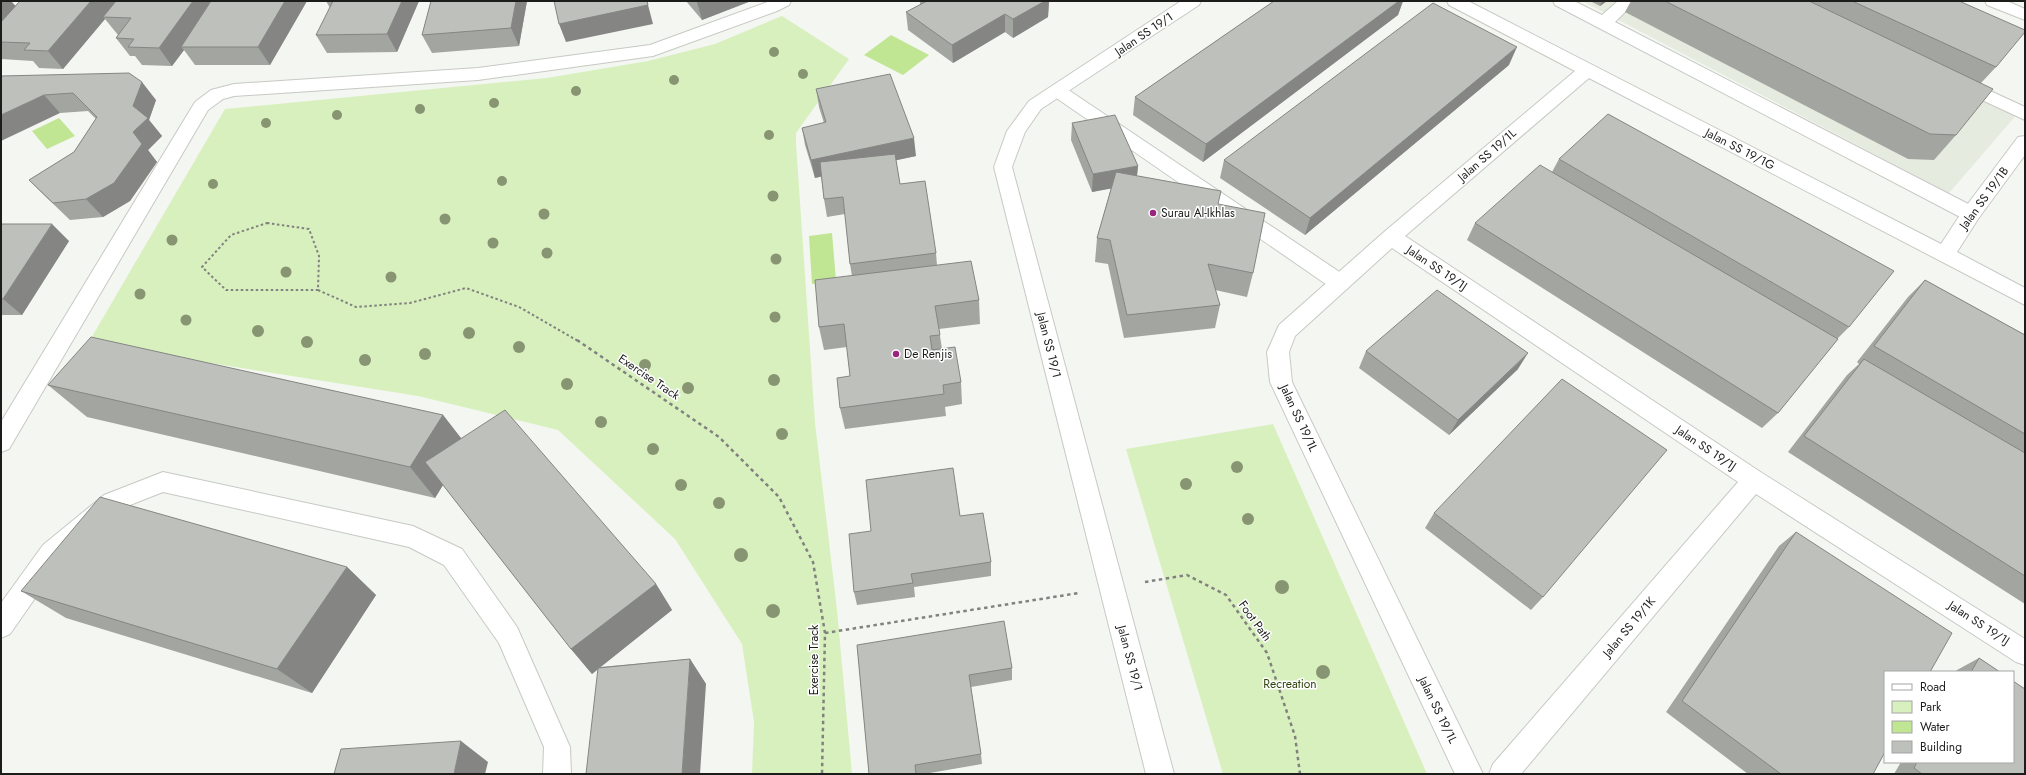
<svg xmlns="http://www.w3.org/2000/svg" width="2026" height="775" font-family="Jost,sans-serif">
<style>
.built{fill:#e5ebdf}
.green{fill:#d8f0be}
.water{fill:#c0e593}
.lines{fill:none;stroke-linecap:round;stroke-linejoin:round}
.lane-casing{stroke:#c7c9c4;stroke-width:2}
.street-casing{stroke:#c7c9c4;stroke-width:2}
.secondary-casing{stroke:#c7c9c4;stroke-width:2}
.path-far1{stroke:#81827f;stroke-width:2;stroke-dasharray:2.5 2.5;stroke-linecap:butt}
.path{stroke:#81827f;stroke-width:2.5;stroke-dasharray:3.5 3.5;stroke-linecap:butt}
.lane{fill:#fff;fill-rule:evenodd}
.street{fill:#fff;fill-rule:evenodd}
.secondary{fill:#fff;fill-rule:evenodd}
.tree{fill:#889572}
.wall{fill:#a3a5a1}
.shaded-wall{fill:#858683}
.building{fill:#bec0bb;stroke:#858683}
.poi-dot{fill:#9a247e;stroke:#fff;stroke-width:1.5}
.labels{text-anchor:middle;stroke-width:3;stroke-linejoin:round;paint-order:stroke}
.street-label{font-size:12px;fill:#1c1d1b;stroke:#fff}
.poi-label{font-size:12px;fill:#1c1d1b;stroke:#fff;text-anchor:start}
.park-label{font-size:12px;fill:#2f450a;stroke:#fff}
</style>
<rect width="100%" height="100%" fill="#f4f6f1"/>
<path class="built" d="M1582,1H1787L2019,112L1949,193Z"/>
<path class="green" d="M782,16L849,59L796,133V143L815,423L837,610L852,774H752L754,722L742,644L675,539L558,430L418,396L147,353L83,352L225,109L547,78L648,61L715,44Z
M1273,424L1427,774H1223L1126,449Z"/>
<path class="water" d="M891,35L929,55L903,75L864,55Z
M59,118L75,136L47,149L32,131Z
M832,233L836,281L812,284L809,236Z"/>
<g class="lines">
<g class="lane-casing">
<path id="lane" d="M1553,1H1574L1602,15L1618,1H1636L1615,22L1978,209L1981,214L1978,219L1971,221L1964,219L1555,5Z
M1960,77L2025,107V120L1954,87L1951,83L1954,79Z
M1058,85L1064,87L1347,277L1350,283L1347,289L1340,291L1333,289L1052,95L1049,91L1052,87Z"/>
</g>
<g class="street-casing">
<path id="street" d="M770,1H791L789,5L777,11L653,56L478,80L234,96L223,99L208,110L9,449L1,452V422L195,102L211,90L234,84L478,68L650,45Z
M1447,1H1468L1941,244L1964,209L2018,137L2025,136V155L1978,219L1957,252L2025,288V305L1589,78L1405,236L1762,473L2025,639V665L2016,662L1756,494L1521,774H1489L1493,764L1738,482L1392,248L1295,336L1289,352L1292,382L1483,774H1455L1270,382L1267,352L1279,325L1384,232L1575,71L1449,5Z
M1985,1H2007L2025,9V20L1987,5Z
M163,472L413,526L462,549L517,627L570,747L571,774H543L544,747L499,643L444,565L409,547L163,492L120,509L61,561L10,634L1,638V603L43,545L104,495Z"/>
</g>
<g class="secondary-casing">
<path id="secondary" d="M1181,1H1201L1199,5L1041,109L1025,132L1012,167L1174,774H1146L994,167L1007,131L1029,101Z"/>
</g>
<path class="path-far1" d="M267,223L309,229L319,256L318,290H226L202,267L231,235Z
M318,290L356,307L410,303L466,288L519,307L578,341"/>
<path class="path" d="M577,340L719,437L779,497L813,562L825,633L822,774
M1145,582L1187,575L1226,595L1267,653L1295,736L1300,774
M825,633L1079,593"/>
<use href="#lane" class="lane"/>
<use href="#street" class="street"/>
<use href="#secondary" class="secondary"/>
</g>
<g class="tree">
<circle cx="774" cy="52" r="5"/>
<circle cx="803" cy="74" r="5"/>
<circle cx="674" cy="80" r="5"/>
<circle cx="576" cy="91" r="5"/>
<circle cx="494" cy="103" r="5"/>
<circle cx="420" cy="109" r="5"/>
<circle cx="337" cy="115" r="5"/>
<circle cx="266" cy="123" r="5"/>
<circle cx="769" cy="135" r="5"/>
<circle cx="502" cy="181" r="5"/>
<circle cx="213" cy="184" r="5"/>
<circle cx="773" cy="196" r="5.5"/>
<circle cx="544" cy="214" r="5.5"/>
<circle cx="445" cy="219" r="5.5"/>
<circle cx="172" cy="240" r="5.5"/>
<circle cx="493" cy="243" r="5.5"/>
<circle cx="547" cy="253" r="5.5"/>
<circle cx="776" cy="259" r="5.5"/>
<circle cx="286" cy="272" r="5.5"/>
<circle cx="391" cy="277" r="5.5"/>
<circle cx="140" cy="294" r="5.5"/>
<circle cx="775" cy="317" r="5.5"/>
<circle cx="186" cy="320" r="5.5"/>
<circle cx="258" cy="331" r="6"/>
<circle cx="469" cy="333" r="6"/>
<circle cx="307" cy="342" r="6"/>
<circle cx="519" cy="347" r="6"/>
<circle cx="425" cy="354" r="6"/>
<circle cx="365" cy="360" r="6"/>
<circle cx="645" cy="365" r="6"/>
<circle cx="774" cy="380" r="6"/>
<circle cx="567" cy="384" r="6"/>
<circle cx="688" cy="388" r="6"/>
<circle cx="601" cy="422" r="6"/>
<circle cx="782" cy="434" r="6"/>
<circle cx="653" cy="449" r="6"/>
<circle cx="1237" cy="467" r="6"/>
<circle cx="1186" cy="484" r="6"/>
<circle cx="681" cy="485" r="6"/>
<circle cx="719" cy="503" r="6"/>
<circle cx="1248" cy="519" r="6"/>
<circle cx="741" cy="555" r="7"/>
<circle cx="1282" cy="587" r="7"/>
<circle cx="773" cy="611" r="7"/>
<circle cx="1323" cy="672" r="7"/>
</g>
<path class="wall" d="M1,1H11L15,6L20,1H307L270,65H195L184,50L172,66L142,65L135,56H130L116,38L118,35L105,19L63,69L39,68L33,61L1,59Z
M326,1H419L397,52L327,53L316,35L330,8Z
M431,1H527L519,46L432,53L422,35Z
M686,1H751L702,20Z
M920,1H1049L1048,17L1013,38L1005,32L953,63L908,30L906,12L920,5Z
M1274,1H1403L1398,15L1203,162L1133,115L1135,97Z
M1590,1H1607L1600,6Z
M1631,1H1959L1996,67L1981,83L1956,135L1934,160L1908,159L1625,12Z
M1509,65L1305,235L1220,178L1224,160Z
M1,76L156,100L149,120L162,136L148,150L157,162L130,201L103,217L70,220L46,197L29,180L74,152L96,119L88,111L60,113Z
M816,89L916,156L896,160L900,184L936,253L937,265L979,300L980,324L939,329L942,349L961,382L962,404L945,407L946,416L845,429L840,408L850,376L847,347L824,350L819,327L852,276L850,264L845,214L827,217L824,199L821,176L815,178L805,145L802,128L824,123L819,107Z
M1072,123L1138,166L1137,176L1218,204L1253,273L1247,297L1215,290L1220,305L1215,328L1124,338L1108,264L1095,262L1097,238L1111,188L1092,192L1071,140Z
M1559,159L1849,327L1837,339L1778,413L1762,428L1467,240L1475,223L1552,172Z
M1,224L69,241L22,315H1Z
M1925,280L2025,335V604L1788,452L1847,375L1859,364L1857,362L1908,297Z
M1366,351L1518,369L1449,435L1359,368Z
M48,385L443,415L461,438L656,584L672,610L600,667L690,659L706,684L598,669L592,674L571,649L443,485L435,498L87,417Z
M1434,513L1543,597L1531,610L1425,528Z
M960,516L991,562V576L914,587L915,597L857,605L854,592Z
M1796,532L1873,774H1748L1666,712L1779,546Z
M347,567L376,595L312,693L66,618L21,591Z
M857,645L1012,668V680L971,687L981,754L982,764L924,774H869Z
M1979,658L2000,672H1955L1957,670Z
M1901,762H2013L2025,774H1894Z"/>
<path class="shaded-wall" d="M1,1H11L19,10L1,28Z
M91,1H120L103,17L105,19L63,69L48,51Z
M193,1H218L181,47L184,50L172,66L159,48Z
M285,1H307L270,65L258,47Z
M402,1H419L397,52L387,34Z
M516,1H527L519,46L511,28Z
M647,1L653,24L566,42L559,24Z
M699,1H751L702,20L697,2Z
M1045,1H1049L1048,17L1013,38V19Z
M1399,1H1403L1398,15L1203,162L1206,144Z
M1602,1H1607L1600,6Z
M1005,14V32L953,63L952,45Z
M1517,47L1509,65L1305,235L1310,218Z
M142,82L156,100L149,120L162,136L148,150L157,162L130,201L103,217L86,199L133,132V106Z
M44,95L60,113L1,141V115Z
M914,138L916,156L815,178L811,160Z
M1138,166L1136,184L1092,192L1093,174Z
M52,224L69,241L22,315L3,299Z
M1528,353L1518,369L1449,435L1458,420Z
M443,415L467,446L435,498L410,467Z
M347,567L376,595L312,693L277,669Z
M656,584L672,610L592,674L571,649Z
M690,659L706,684L700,774H682Z
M461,741L488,762L485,774H454Z"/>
<path class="building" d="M20,1H91L48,51L24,50L30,43L1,42V22Z
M116,1H193L159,48L128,47L134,39L116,38L131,18L103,17Z
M211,1H285L258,47H181Z
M333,1H402L387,34L316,35Z
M431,1H516L511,28L422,35Z
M554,1H647L648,5L559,24Z
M927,1H1045L1013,19L1005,14L952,45L906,12Z
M1274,1H1399L1206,144L1135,97Z
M1665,1H1809L1993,89L1956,135L1930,134Z
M1852,1H1959L2025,30V32L1996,67Z
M1433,3L1517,47L1310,218L1224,160Z
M129,73L142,82L133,106L148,118L133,132L142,144L114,183L86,199L53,203L29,180L74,152L97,117L73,93L44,95L1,115V76Z
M890,74L914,138L811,160L802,128L826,122L816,89Z
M1608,114L1894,271L1849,327L1559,159Z
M1115,115L1138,166L1093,174L1072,123Z
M895,154L900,184L925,181L936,253L850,264L843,197L824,199L820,162Z
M1540,165L1838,339L1778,413L1475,223Z
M1116,172L1221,191L1218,204L1265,213L1253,273L1208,264L1220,305L1127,315L1110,240L1097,238Z
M1,224H52L3,299H1Z
M971,261L979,300L935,306L940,335L930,336L932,350L955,347L961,382L943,385L944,394L840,408L837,378L850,376L844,324L819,327L815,280Z
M1925,280L2025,335V434L1874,346Z
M1437,290L1528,353L1458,420L1366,351Z
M91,337L443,415L410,467L48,385Z
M1864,359L2025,453V576L1804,436Z
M1562,379L1667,450L1543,597L1434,513Z
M505,410L656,584L571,649L425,462Z
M953,468L960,516L983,513L991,562L911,574L913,583L854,592L849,534L871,531L866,480Z
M100,497L347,567L277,669L21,591Z
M1796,532L1952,633L1930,672H1885V752L1873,774H1781L1682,701Z
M1004,621L1012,668L969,675L981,754L915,765L916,774H869L857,645Z
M1979,658L2000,672H1971Z
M690,659L682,774H586L598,668Z
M2013,681L2025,689V774H1922L1914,768L1917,762H2013Z
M461,741L454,774H334L341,749Z"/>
<g class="poi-dot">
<circle cx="1153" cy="213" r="4"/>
<circle cx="896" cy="354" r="4"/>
</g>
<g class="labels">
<g class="street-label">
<text transform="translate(1144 34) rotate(-34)" y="4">Jalan SS 19/1</text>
<text transform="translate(1740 149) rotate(27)" y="4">Jalan SS 19/1G</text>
<text transform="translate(1487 155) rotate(-41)" y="4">Jalan SS 19/1L</text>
<text transform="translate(1984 198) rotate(-54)" y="4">Jalan SS 19/1B</text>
<text transform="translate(1437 268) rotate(34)" y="4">Jalan SS 19/1J</text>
<text transform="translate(1049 345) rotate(76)" y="4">Jalan SS 19/1</text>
<text transform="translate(649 377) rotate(34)" y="4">Exercise Track</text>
<text transform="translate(1299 418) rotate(65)" y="4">Jalan SS 19/1L</text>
<text transform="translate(1706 448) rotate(34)" y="4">Jalan SS 19/1J</text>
<text transform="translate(1255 621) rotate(54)" y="4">Foot Path</text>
<text transform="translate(1979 623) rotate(33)" y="4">Jalan SS 19/1J</text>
<text transform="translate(1629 627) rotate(-50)" y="4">Jalan SS 19/1K</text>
<text transform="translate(1130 658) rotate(75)" y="4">Jalan SS 19/1</text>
<text transform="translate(814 660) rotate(-90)" y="4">Exercise Track</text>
<text transform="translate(1438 710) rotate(64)" y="4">Jalan SS 19/1L</text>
</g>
<g class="poi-label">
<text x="1161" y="217">Surau Al-Ikhlas</text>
<text x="904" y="358">De Renjis</text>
</g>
<g class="park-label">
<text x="1290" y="688">Recreation</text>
</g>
</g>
<rect width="2026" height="775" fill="none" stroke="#1c1d1b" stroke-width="4"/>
<rect x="1884" y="671" width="130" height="92" fill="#ffffff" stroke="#a4a5a4"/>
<rect x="1892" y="684" width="20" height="6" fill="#ffffff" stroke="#a4a5a4"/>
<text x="1920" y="691" font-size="12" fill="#1c1d1b">Road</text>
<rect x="1892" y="701" width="20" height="12" fill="#d8f0be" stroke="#a4a5a4"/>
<text x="1920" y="711" font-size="12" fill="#1c1d1b">Park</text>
<rect x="1892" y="721" width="20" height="12" fill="#c0e593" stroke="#a4a5a4"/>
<text x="1920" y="731" font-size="12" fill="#1c1d1b">Water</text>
<rect x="1892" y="741" width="20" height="12" fill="#bec0bb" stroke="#a4a5a4"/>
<text x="1920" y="751" font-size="12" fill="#1c1d1b">Building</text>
</svg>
